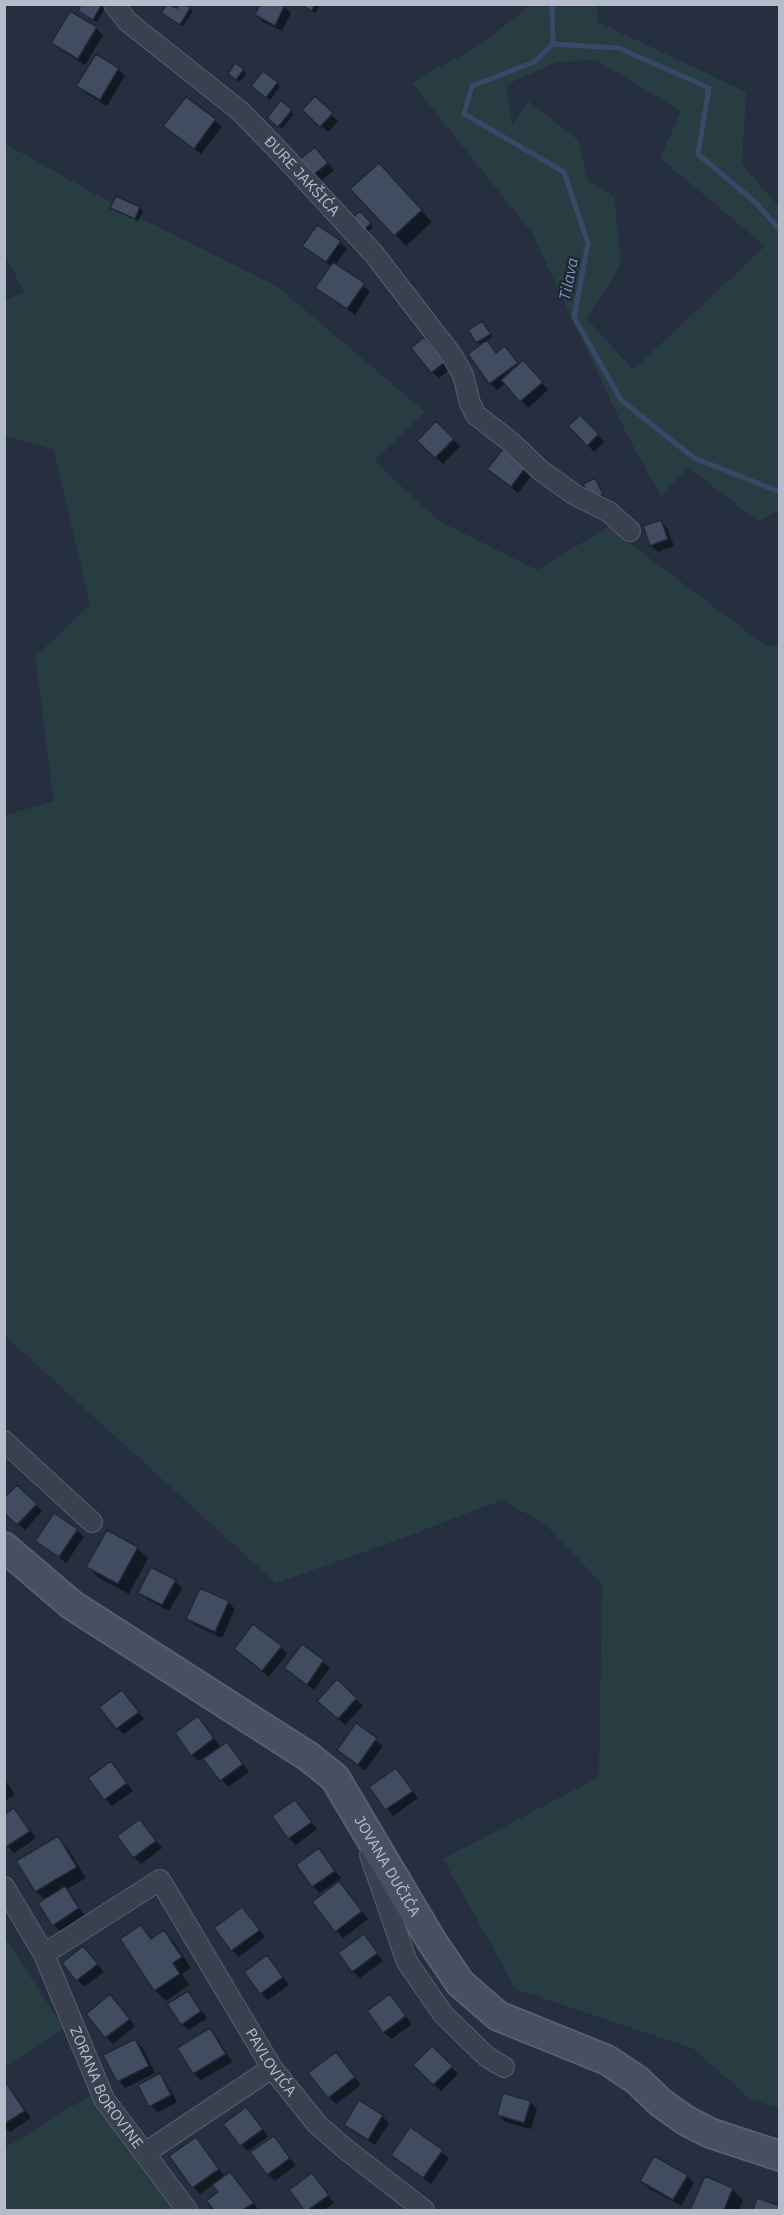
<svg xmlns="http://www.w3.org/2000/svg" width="784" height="2215" font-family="'IBM Plex Sans',sans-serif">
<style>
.green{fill:#273d41;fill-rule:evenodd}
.shadow{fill:#0007}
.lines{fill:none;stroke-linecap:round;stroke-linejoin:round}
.stream{stroke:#384968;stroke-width:5}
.building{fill:#414c60;stroke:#202837;stroke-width:1.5}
.street-casing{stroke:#575f6d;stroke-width:22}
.secondary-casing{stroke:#575f6d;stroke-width:32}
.street{stroke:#394150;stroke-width:20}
.secondary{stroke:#475063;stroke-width:28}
.labels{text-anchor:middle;stroke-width:4.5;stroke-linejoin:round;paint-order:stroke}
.street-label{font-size:15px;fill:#b5bcca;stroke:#1e2635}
.water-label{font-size:16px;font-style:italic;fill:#7c91b2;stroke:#1e2635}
</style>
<rect width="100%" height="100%" fill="#252f40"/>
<path class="green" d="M596,4L598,22L746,92L742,164L780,208L779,511L758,521L689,468L664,492L663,500L627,435L532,233L412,83L422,76L474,49L531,5ZM596,60L681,111L660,158L765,246L633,370L587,319L621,264L614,197L588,181L578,140L528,101L512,125L506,85L557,62Z
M4,143L120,208L278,287L425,412L374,461L439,521L537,570L608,527L766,646L779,645V2108L750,2099L694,2049L516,1989L443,1859L599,1777L602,1584L545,1524L502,1500L395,1541L276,1583L5,1336V815L54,801L35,657L90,605L54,450L5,436V300L24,292L5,255Z
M4,1937L64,2028L5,2067H4Z
M92,2094L174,2210H5V2148Z"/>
<path class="shadow" d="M101,4L105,8L97,22L83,13Z
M181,4L193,11L183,26L166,16L177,10Z
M262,4H281L291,13L282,31L263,22L256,15Z
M301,4H320L315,13Z
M96,28L103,35L85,65L60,50L53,43Z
M118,69L125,76L107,106L85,93L78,86Z
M243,70L246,73L240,82L233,77Z
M263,73L280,86L270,100L256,89Z
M186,99L222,127L201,154L172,133Z
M315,99L338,121L328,132L304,110Z
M281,103L294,114L282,129L272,121Z
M322,156L334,170L320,182L313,175Z
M389,176L432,222L406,246L353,189Z
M112,208H140L143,211L138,221Z
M360,213L373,227L366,234Z
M340,242L347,249L335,265L370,291L355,315L317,288L332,267L304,245Z
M485,326L492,337L486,342L497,354L505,348L520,365L530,369L548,390L528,408L506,383L497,390L490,383L481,346L477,342Z
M424,339L450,369L439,378L432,372Z
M580,417L604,442L594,452L570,426Z
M436,424L460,446L443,464L419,441Z
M525,468L532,475L518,493L489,469Z
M660,522L667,528L674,546L658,552L651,545Z
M17,1487L42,1511L25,1530L4,1512Z
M77,1530L84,1537L66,1563L37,1540Z
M107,1532L137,1548L148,1558L129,1594L99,1578L88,1567Z
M175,1581L182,1588L169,1611L147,1599L140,1592Z
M228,1602L235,1609L222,1638L194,1625L187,1618Z
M302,1646L330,1668L314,1690L286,1668Z
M281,1647L287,1654L269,1677L242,1656Z
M337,1682L363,1706L345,1725L326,1707Z
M122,1692L144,1719L124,1734L117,1728Z
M205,1725L221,1748L233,1751L249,1772L228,1787L204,1757L199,1761L192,1755Z
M356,1725L383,1746L365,1771L338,1750Z
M111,1763L133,1791L112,1806L105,1799Z
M396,1769L418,1798L393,1816L371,1787Z
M4,1779L15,1794L4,1802Z
M295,1802L317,1829L296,1845L289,1838Z
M14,1810L36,1838L14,1853L4,1842Z
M140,1821L162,1848L141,1864L134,1857Z
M58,1838L68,1849L86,1878L67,1889L85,1916L60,1931L53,1925L45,1900L36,1891Z
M319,1850L341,1878L320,1893L313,1886Z
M346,1890L368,1919L343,1938L314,1902Z
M242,1909L265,1937L239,1957L232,1950Z
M141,1927L153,1939L164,1932L174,1942L191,1968L182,1974L189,1985L166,2001L155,1990Z
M364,1936L383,1961L360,1978L353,1971Z
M83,1948L104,1972L84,1987L64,1963Z
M267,1957L289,1985L268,2000L261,1993Z
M188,1993L207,2018L189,2030L182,2024Z
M390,1996L412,2024L391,2039L384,2032Z
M117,2003L135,2026L113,2044L106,2037Z
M210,2030L217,2037L232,2062L201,2080L194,2073Z
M135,2041L142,2047L155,2073L125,2088L119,2081L105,2055Z
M432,2048L458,2074L441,2091L415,2065Z
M342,2061L361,2085L336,2104L329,2097Z
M159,2075L166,2082L177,2102L158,2112L151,2106Z
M4,2083L12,2090L31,2118L10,2132L4,2126Z
M530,2102L537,2109L531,2129L505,2122L498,2115Z
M246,2109L268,2136L248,2151L241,2145Z
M382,2116L389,2123L375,2145L353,2132L346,2125Z
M411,2129L449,2158L431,2184L392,2155Z
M273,2138L296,2165L275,2181L268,2174Z
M196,2139L225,2177L236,2180L259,2210H216L208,2201L220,2192L214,2184L200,2194L194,2187Z
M312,2175L334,2203L324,2210H306L291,2190Z
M687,2176L694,2183L681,2206L648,2188L641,2181Z
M705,2178L733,2190L743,2200L739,2210H692Z"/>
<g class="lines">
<path class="stream" d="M552,4L553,44L619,48L709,88L698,154L756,203L780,230
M553,44L534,62L472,86L464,114L564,172L588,243L574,317L621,400L694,458L780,492"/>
</g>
<path class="building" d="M81,4H102L93,20L78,11Z
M167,4L177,8L179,4L191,7L180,25L161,13Z
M260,4L285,5L275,26L255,15Z
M299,4H315L312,11Z
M70,11L97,27L78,59L51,43Z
M96,54L119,68L100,100L76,86Z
M235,63L244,69L236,80L228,74Z
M263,71L278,82L266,98L251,86Z
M315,96L333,113L320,127L302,110Z
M186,97L216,119L194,149L163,126Z
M281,100L292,110L278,127L267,118Z
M315,147L328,163L312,176L299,160Z
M379,163L422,210L394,236L350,189Z
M116,196L140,207L135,219L110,208Z
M360,211L371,223L362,232L350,220Z
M317,225L341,241L326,262L302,246Z
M333,262L365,283L347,309L315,288Z
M482,321L491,334L476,343L468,330Z
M424,337L445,362L431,373L411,348Z
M487,340L496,353L505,346L518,363L489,384L468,354Z
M523,360L543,382L520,402L501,380Z
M580,415L599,434L587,446L568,426Z
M436,421L454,439L435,458L417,441Z
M503,449L526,467L511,487L487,469Z
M595,478L603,494L591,500L583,484Z
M661,520L668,539L650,546L643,526Z
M17,1485L37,1504L17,1525L4,1513V1498Z
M54,1513L78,1529L59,1557L35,1541Z
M107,1530L138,1547L118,1584L86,1567Z
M151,1567L176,1580L162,1605L138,1593Z
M200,1588L229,1601L215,1632L186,1619Z
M253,1624L282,1646L262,1671L234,1649Z
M302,1644L324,1660L307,1685L284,1668Z
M337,1679L357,1698L338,1719L317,1701Z
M122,1690L139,1712L116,1729L99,1707Z
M198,1716L214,1738L191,1756L175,1733Z
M356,1723L377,1738L358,1765L337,1750Z
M227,1742L243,1764L220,1781L203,1759Z
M111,1761L127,1783L104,1800L88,1778Z
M396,1768L413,1791L385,1810L369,1787Z
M295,1800L312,1822L288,1839L272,1816Z
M14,1808L30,1831L6,1847L4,1844V1815Z
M140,1819L156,1841L133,1858L117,1836Z
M58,1836L77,1867L35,1892L16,1861Z
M319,1848L335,1871L312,1887L296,1865Z
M339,1881L362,1911L335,1932L312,1902Z
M65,1886L79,1908L52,1926L38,1903Z
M242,1907L260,1930L231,1951L214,1928Z
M141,1925L151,1939L164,1930L182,1957L173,1963L180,1974L154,1991L120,1939Z
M364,1934L378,1953L352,1972L338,1953Z
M83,1946L98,1964L76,1981L62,1963Z
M267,1955L283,1977L260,1994L244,1972Z
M188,1991L201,2011L181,2025L167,2004Z
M110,1994L130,2019L105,2038L86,2014Z
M390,1994L406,2016L383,2033L367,2011Z
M210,2028L226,2054L193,2074L177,2048Z
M135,2039L149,2066L117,2082L103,2055Z
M432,2046L453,2066L433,2085L413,2065Z
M336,2052L355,2077L328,2098L308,2073Z
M160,2073L171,2095L149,2107L138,2085Z
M5,2081L25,2111L4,2124V2082Z
M503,2093L531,2101L524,2123L497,2115Z
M359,2100L383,2115L368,2140L344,2125Z
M246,2107L263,2129L240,2146L223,2124Z
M410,2127L443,2150L423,2178L391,2155Z
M274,2136L290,2158L267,2175L250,2152Z
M196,2137L219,2169L192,2188L169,2156Z
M654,2156L688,2175L673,2200L640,2181Z
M230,2172L254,2203L243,2210H214L206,2201L218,2192L212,2185Z
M312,2173L329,2195L308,2210H304L289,2190Z
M705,2176L733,2188L724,2210H690Z
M757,2198L780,2206L778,2210H753Z"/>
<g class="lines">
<g class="street-casing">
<g id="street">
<path id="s1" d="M114,4L128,22L240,111L279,151L374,254L451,354L463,375L470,403L476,415L511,442L540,470L575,495L609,512L630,531"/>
<path d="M4,1441L92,1522"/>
<path d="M370,1855L407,1962L443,2014L487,2057L504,2067"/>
<path id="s2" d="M4,1887L44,1954L104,2099L187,2210"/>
<path id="s3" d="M44,1954L160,1880L272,2068L317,2124L343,2147L424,2210"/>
<path d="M145,2153L272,2068"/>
</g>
</g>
<g class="secondary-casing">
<g id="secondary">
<path id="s4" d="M4,1547L72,1605L309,1757L335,1778L431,1940L460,1983L498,2016L607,2060L637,2080L660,2102L685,2120L710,2133L780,2156"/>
</g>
</g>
<use href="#street" class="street"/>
<use href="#secondary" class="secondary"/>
</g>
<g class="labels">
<g class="street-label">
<text dy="5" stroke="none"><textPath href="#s1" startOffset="256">ĐURE JAKŠIĆA</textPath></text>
<text dy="5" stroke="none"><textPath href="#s4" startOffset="507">JOVANA DUČIĆA</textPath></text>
<text dy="5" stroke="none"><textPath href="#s3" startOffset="351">PAVLOVIĆA</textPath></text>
<text dy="5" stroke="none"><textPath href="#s2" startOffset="226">ZORANA BOROVINE</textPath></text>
</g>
<g class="water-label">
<text transform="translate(568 279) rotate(-79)" y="6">Tilava</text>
</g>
</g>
<rect width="784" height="2215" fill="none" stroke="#b5bcca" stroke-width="12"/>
</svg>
